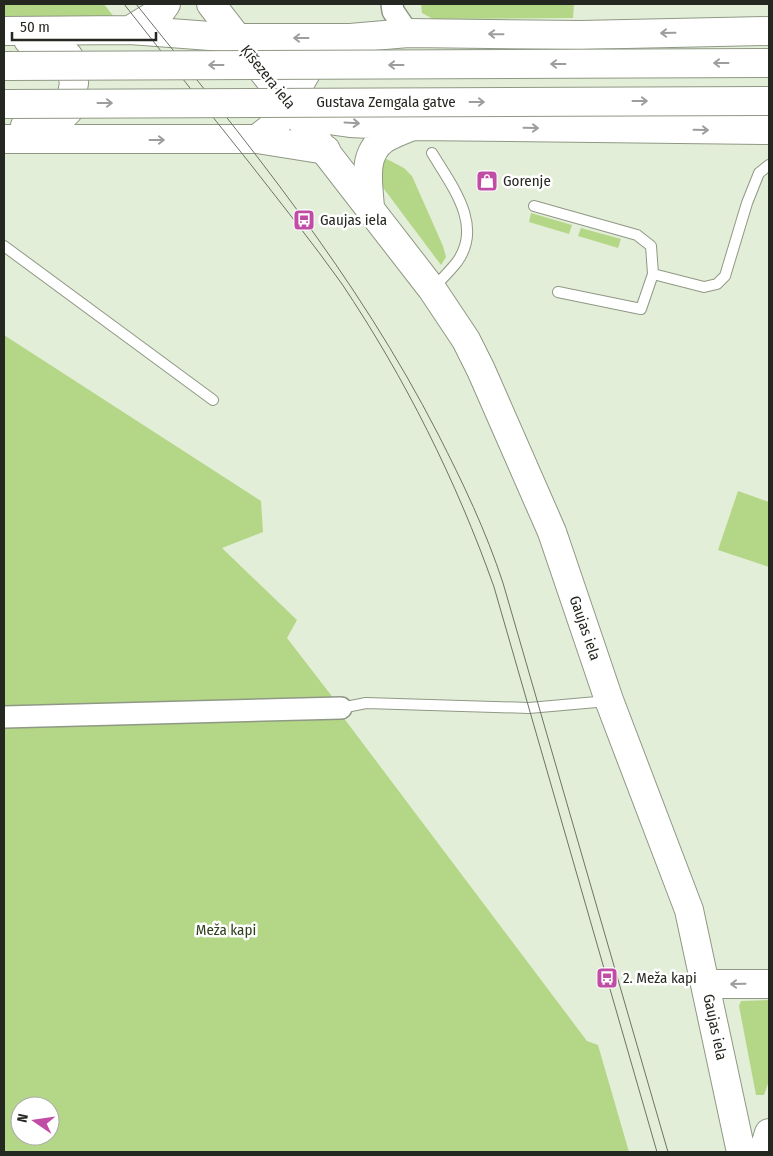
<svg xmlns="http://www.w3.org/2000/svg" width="773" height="1156" font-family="'Fira Sans Condensed',sans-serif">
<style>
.green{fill:#b4d787;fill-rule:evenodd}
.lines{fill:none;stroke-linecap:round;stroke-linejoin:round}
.lane-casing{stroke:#8f9884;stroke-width:12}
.street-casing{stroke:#8f9884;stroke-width:24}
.secondary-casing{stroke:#8f9884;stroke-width:30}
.primary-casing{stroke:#8f9884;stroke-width:30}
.lane{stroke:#fff;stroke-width:10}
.street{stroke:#fff;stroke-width:21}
.secondary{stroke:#fff;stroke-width:28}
.primary{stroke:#fff;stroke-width:28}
.tram{stroke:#6d7367;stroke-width:1}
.primary-bridge-casing{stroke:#8f9884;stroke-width:30;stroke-linecap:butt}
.primary-bridge{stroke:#fff;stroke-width:28}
.oneway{stroke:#9d9e9b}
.labels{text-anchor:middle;stroke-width:5;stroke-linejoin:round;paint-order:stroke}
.street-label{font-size:15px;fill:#252821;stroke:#fff}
.poi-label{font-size:15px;fill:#252821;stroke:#fff;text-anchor:start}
.park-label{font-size:15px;fill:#2f3f19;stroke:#fff}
</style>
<rect width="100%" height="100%" fill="#e3eed8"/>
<path class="green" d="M4,4H104L114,17L4,19Z
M421,4H574L573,18L433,19L422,13Z
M381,156L404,168L412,176L443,246L446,257L441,265L378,181Z
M531,213L572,225L569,234L529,222Z
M581,228L621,239L618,248L578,236Z
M4,335L261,501L263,532L222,548L297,620L287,638L341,708L343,717L587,1041L598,1045L629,1152H4ZM20,1106H50V1136H20Z
M738,491L769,502V567L718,550Z
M769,1000V1081L764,1095H756L739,1006L741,1001Z"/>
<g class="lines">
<g class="lane-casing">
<path id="lane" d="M432,153C451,185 484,225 457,262C450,271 441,280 433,288
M534,206L637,235L651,246L653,274L704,287L717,284L725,276L747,203L759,173L769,165
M4,246L213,400
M558,292L641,309L653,274
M341,708L366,703L529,708L608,701"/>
</g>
<g class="street-casing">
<path id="street" d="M392,4L393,11L408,33
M4,717L341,708"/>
</g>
<g class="secondary-casing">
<path id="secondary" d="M211,4L432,289L466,340L481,370L552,532L609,700L689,910L741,1152
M706,984H769
M763,1152L769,1133"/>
</g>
<g class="primary-casing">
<path id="primary" d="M130,30L161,11L166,4
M4,31L130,30L237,38H350L408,33L580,35L769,31
M290,104L321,119L350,123L413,126L769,130
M25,126L55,124L69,110L74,83L69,57L54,41L28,40
M4,139H257L326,150
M257,139L277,123L310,66L327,52
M370,209C369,185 361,155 384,139C392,134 403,130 413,126"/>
</g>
<use href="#lane" class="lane"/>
<use href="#street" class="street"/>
<use href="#secondary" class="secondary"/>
<use href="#primary" class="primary"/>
<path class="tram" d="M124,4C165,56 206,109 248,161C280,202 312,242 342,284C405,378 456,480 494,587L657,1152
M136,4C247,142 357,276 438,434C463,483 486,531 503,583L668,1152"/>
<g class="primary-bridge-casing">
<path id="primary-bridge" d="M4,66L769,63
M4,104L769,101"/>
</g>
<use href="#primary-bridge" class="primary-bridge"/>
</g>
<defs><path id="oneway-shaft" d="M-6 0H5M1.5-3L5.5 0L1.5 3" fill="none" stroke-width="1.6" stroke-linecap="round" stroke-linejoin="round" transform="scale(1.25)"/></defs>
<g class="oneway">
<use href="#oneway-shaft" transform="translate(668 33) rotate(179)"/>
<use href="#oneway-shaft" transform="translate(496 34) rotate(-179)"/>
<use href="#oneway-shaft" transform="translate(301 38) rotate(180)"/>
<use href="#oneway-shaft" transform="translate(721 63) rotate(180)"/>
<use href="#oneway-shaft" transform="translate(558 64) rotate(180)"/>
<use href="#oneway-shaft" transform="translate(216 65) rotate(180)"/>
<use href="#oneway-shaft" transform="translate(396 65) rotate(180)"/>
<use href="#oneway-shaft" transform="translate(640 101)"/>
<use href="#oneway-shaft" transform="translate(477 102)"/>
<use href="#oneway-shaft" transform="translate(105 103)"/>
<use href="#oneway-shaft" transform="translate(352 123) rotate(3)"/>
<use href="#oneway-shaft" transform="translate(531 128) rotate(1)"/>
<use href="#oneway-shaft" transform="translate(701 130) rotate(1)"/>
<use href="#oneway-shaft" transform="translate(157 140)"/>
<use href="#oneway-shaft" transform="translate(738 984) rotate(179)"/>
</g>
<defs>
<g id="shop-square" transform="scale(1.125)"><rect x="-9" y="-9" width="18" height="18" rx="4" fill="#c04ca5" stroke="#fff"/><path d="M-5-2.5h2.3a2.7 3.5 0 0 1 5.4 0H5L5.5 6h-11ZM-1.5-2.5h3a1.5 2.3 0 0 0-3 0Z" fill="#fff"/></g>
<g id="bus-square" transform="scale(1.125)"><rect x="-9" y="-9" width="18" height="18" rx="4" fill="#c04ca5" stroke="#fff"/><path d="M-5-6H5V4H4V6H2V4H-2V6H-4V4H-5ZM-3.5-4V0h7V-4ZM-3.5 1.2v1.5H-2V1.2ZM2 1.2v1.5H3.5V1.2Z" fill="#fff"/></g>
</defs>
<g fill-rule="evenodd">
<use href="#shop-square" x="487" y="181"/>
<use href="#bus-square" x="304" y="220"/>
<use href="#bus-square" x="607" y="978"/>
</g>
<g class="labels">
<g class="street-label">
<text transform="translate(268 77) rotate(51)" y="5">Ķīšezera iela</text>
<text x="386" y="107">Gustava Zemgala gatve</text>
<text transform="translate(585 628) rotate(71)" y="5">Gaujas iela</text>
<text transform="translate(715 1027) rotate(78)" y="5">Gaujas iela</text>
</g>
<g class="poi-label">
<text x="503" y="186">Gorenje</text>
<text x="320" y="225">Gaujas iela</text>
<text x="623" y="983">2. Meža kapi</text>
</g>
<g class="park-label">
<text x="226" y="935">Meža kapi</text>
</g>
</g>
<rect width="773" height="1156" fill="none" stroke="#252821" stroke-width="10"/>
<g transform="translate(35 1121) rotate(283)"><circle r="24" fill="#ffffff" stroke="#a8a9a6"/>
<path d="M0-4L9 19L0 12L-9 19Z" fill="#c04ca5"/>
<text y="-8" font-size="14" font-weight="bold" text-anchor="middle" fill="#252821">N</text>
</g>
<path d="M12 32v8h144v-8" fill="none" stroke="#252821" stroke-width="2.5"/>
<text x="20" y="32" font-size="15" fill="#252821" stroke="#ffffff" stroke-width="4" paint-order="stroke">50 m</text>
</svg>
